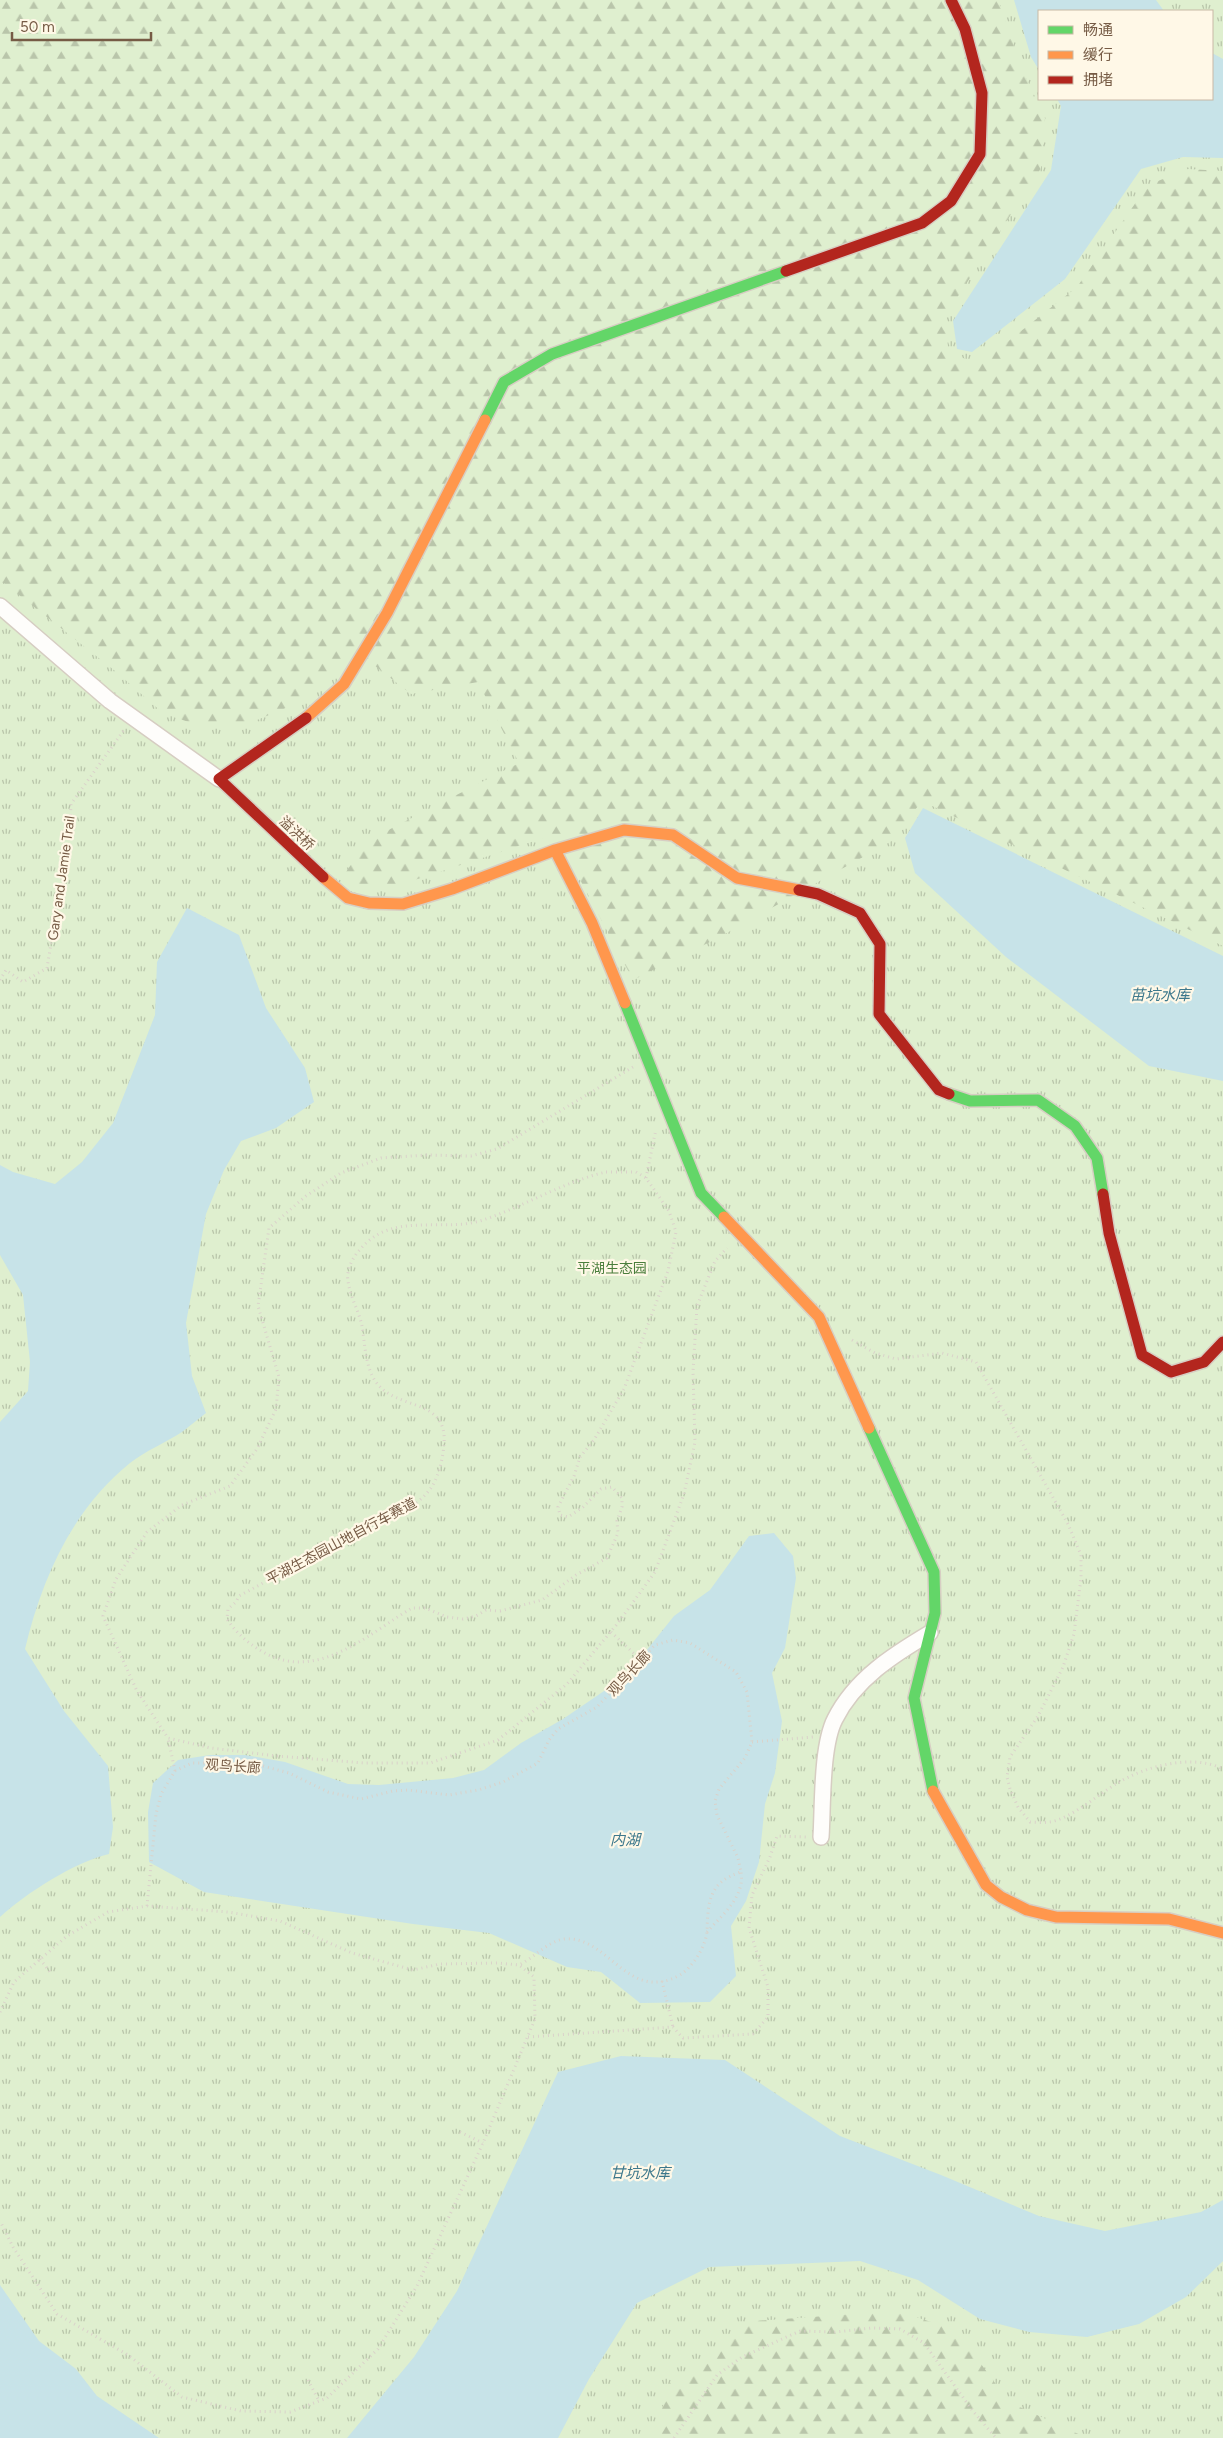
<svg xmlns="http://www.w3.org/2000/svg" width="1223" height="2438" font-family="Figtree,'Noto Sans SC',sans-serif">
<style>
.grass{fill:url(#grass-tufts);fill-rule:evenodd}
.forest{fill:url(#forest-firs)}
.water{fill:#c7e3e8}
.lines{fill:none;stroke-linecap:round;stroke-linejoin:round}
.street-casing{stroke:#d6cdc2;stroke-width:18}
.fast-casing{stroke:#d7cec3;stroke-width:14}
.slow-casing{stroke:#d7cec3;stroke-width:14}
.jam-casing{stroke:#d7cec3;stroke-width:14}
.path{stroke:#dad2ca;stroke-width:3;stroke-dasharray:1 4;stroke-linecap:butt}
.street{stroke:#fefdfb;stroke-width:15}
.fast{stroke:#63d668;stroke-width:11}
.slow{stroke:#ff974d;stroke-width:11}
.jam{stroke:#b3261e;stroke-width:11}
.labels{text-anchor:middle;stroke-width:4.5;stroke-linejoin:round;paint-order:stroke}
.street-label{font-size:14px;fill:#765b45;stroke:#fff8e7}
.park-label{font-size:14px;fill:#4a7e3c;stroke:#fff8e7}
.water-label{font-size:15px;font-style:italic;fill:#3d788c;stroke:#fff8e7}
</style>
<defs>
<pattern id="grass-tufts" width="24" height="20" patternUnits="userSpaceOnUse" patternTransform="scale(1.25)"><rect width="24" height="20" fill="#dfefcf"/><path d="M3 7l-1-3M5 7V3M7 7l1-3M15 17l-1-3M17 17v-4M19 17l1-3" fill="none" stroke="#b9c5aa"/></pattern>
<pattern id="forest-firs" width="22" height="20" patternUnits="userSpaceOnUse" patternTransform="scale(1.25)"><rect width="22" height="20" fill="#dfefcf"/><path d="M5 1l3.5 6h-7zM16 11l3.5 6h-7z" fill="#b9c5aa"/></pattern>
</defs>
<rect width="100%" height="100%" fill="#f7f2e6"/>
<path class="grass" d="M0,0H1223V2438H0ZM1039,11H1212V99H1039Z"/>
<path class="forest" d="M0,0H998L1022,69L1045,118L1041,168L946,315L948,351L978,365L1077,287L1148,185L1188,169L1223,171V946L922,801L890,842L716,939L633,980L556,834L393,887H361L346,872L367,841L519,763L478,682L411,694L352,648L323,686L293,705L252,722L197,725L163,713L114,670L0,580Z
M897,2311L956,2330L1009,2402L1087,2438H653L670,2382L755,2321Z"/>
<path class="water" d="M1014,0H1156L1164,11H1039V70L1031,57Z
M1212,53L1223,59V158L1183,157L1141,169L1065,279L972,352L957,349L953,321L1051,170L1061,106L1057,99H1212Z
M923,808L1223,956V1081L1149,1066L1006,957L915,873L905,838Z
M187,908L239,935L266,1008L305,1068L314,1102L276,1128L241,1141L224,1170L206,1214L186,1323L192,1376L206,1413C198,1419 190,1426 182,1432C165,1443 145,1451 130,1463C72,1510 42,1578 25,1649L64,1711L108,1766L113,1827L109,1854C75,1862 26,1893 0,1917V1422L28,1391L30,1362L23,1295L0,1255V1165L13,1172L55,1184L82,1162L113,1123L155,1015L157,962Z
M774,1533L793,1556L796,1578L785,1648L772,1673L782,1721L775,1773L765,1804L759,1862L746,1901L731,1926L736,1976L710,2002L640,2003L601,1972L567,1967L489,1933L413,1924L204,1892L149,1862L148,1812L153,1783L178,1760L210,1755H245L285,1762L348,1784L379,1785L453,1778L484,1770L521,1743L563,1719L626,1676L674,1616L710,1590L749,1536Z
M621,2056L725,2060L840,2136L941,2175L1039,2216L1105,2231L1201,2212L1223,2200V2261L1186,2297L1139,2324L1087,2337L1029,2332L980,2319L918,2280L860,2261L709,2267L637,2303L589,2379L558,2438H347L414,2357L457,2291L558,2072Z
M0,2285L39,2341L76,2369L97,2396L159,2438H0Z"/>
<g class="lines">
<g class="street-casing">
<path id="street" d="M0,606L110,701L219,779
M821,1837C823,1807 821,1746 835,1719C855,1679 893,1655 930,1633"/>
</g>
<g class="fast-casing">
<path id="fast" d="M485,420L504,382L552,354L786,271
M625,1003L701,1193L724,1217
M949,1094L970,1101L1038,1100L1075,1126L1097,1158L1103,1194
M869,1428L934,1572L935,1613L914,1698L933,1791"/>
</g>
<g class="slow-casing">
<path id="slow" d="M306,718L344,684L387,613L485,420
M555,850L624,830L673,835L737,878L799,890
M323,877L348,898L369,903L403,904L452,889L555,850L592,923L625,1003
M724,1217L819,1317L869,1428
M933,1791L986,1885L1001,1897L1027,1910L1056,1917L1169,1919L1223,1933"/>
</g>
<g class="jam-casing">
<path id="jam" d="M786,271L922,223L951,201L980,154L982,93L965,29L951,0
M306,718L219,779L323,877
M799,890L818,894L860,913L880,944L879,1014L939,1090L949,1094
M1103,1194L1109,1233L1142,1355L1171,1372L1204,1362L1223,1342"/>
</g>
<path class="path" d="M0,980L6,970L23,982L47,968L70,828L71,804L124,730
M633,1067L497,1149L471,1156L427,1155L381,1158L341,1173L306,1196L269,1228L258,1306L279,1377L276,1409L257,1449L230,1486L182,1505L147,1532L116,1579L103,1616L137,1691L168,1738L211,1748L277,1756L364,1763H430L498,1740L567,1684L618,1623L655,1572L684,1494L695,1442L693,1372L697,1306L715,1261L727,1248
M606,1172H636L646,1178L669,1211L676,1232L668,1271L624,1389L594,1440L580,1457L574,1476L558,1507L560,1515L568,1517L583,1507L601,1489L612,1487L622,1498V1507L617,1521L618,1533L607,1558L576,1575L542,1600L500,1611L486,1610L476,1616L463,1619L447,1617L425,1608H412C368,1634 317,1683 263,1652C249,1644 236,1633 227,1619L228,1609L236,1602L239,1596C271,1579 302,1561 333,1543C364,1525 409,1518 431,1488C439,1476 443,1458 444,1444C448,1397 396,1411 376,1382C365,1367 365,1343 362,1326C359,1311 350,1297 348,1281C345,1263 363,1243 377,1235C407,1217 452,1231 483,1220C525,1206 563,1182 606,1172Z
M646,1178L656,1129
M852,1340L875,1353L896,1359L942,1353L976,1362L1068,1524L1081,1555V1578L1074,1634L1063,1667L1038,1716L1010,1757L1007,1777L1010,1789L1018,1807L1030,1822C1036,1822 1043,1823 1049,1822C1069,1820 1099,1794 1116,1784C1143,1767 1192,1753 1223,1769
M611,1632L642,1661
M752,1742L813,1737
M175,1771L192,1763H230L263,1766L289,1773L328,1792L361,1799L393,1791L408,1790L449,1795L478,1790L503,1782L538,1763L549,1740L558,1729L597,1707L655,1645L673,1640L690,1643L736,1672L747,1692L752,1742L745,1758L719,1789L715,1801L717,1815L738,1858L741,1872C709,1882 708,1901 707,1931C706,1946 693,1967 680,1975C627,2004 609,1935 564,1939C548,1941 534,1958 519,1965
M147,1906L156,1814L161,1794L175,1771L168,1738
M707,1932C722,1915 745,1897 741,1872
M40,1959L50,1972
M662,1981L673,2027
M0,2012L14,1982L67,1936L108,1912L147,1906L228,1912L280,1921L352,1953L413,1970L440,1964L497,1963L519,1965L534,1977L535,2019L483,2143L417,2286L378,2349L327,2398L290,2412L241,2411L182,2397L128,2355L57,2314L13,2247L0,2221
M528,2037L673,2027L683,2038L753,2034L768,2017V1987L749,1928L752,1895L770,1857L777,1836L806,1837
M460,2132L483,2143
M308,2380L319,2401
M674,2438L717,2375L742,2357L800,2331L835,2332L872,2328L900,2329L924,2343L972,2410L996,2438"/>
<use href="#street" class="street"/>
<use href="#fast" class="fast"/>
<use href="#slow" class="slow"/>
<use href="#jam" class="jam"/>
</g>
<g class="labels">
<g class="street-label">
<text transform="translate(297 833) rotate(43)" y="5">溢洪桥</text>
<text transform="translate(61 878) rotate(-82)" y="5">Gary and Jamie Trail</text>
<text transform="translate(341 1541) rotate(-28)" y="5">平湖生态园山地自行车赛道</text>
<text transform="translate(629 1673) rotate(-47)" y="5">观鸟长廊</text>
<text transform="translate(233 1766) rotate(4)" y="5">观鸟长廊</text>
</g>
<g class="park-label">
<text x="612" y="1273">平湖生态园</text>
</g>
<g class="water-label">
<text x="1160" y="1000">苗坑水库</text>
<text x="625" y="1845">内湖</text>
<text x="640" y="2178">甘坑水库</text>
</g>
</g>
<rect x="1038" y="10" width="175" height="90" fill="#fff8e7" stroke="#c8b9a6"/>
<rect x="1048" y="26" width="25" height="8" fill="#63d668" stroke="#c8b9a6"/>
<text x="1083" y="35" font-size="15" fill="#765b45">畅通</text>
<rect x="1048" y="51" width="25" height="8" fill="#ff974d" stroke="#c8b9a6"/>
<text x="1083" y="60" font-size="15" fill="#765b45">缓行</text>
<rect x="1048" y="76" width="25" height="8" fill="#b3261e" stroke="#c8b9a6"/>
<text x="1083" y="85" font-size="15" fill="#765b45">拥堵</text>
<path d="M12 32v8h139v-8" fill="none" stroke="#765b45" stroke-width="2.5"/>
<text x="20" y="32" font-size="15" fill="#765b45" stroke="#fff8e7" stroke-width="4" paint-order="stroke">50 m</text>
</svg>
